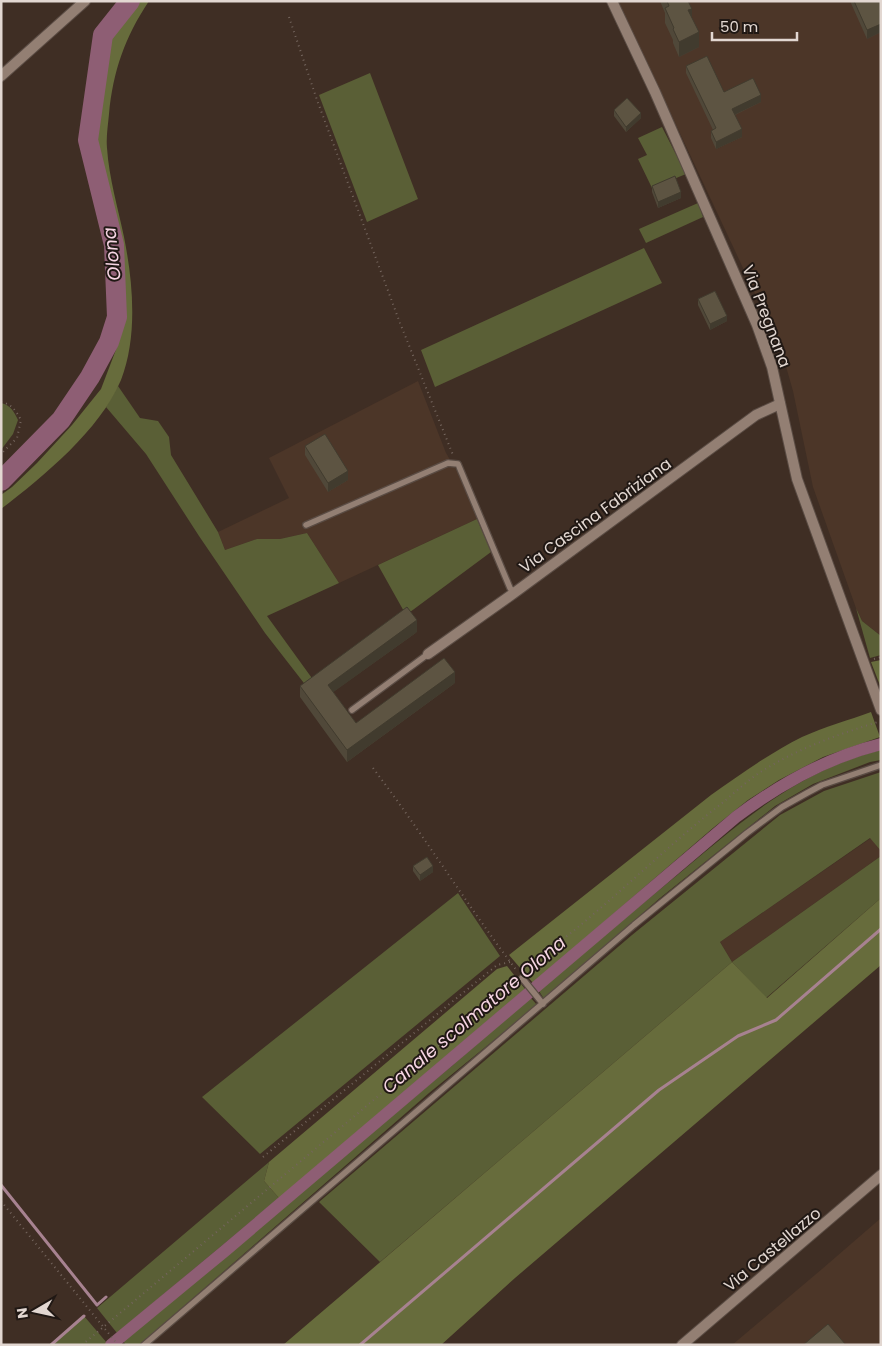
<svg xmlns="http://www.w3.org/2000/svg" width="882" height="1346" font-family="Poppins,sans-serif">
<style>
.built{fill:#4c3628}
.green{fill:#5a5f36}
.forest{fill:#676c3c}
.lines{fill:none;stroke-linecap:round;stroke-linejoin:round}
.stream{stroke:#a78290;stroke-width:3}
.canal{stroke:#8e5e74;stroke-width:12}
.river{stroke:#8e5e74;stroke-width:20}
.service-casing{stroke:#5a4c44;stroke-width:8}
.minor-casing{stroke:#5a4c44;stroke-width:12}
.tertiary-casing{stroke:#5a4c44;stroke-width:12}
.path{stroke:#74655d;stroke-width:2;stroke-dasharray:1 4;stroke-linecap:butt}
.service{stroke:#937f73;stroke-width:5.5}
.minor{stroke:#937f73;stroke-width:10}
.tertiary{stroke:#937f73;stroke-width:10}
.wall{fill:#504839}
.shaded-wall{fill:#413b2e}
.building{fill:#5d5442;stroke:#413b2e}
.labels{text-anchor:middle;stroke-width:4;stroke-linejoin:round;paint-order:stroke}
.street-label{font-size:16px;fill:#e2d7d1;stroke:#201814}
.water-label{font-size:18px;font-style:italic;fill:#f7d6e4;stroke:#201814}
</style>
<rect width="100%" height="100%" fill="#3f2e24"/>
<path class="built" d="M618,1H881V636L862,621L856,608L813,487L793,391L781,349Z
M418,381L446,453L458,473L477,519L339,583L307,533L280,539H257L225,550L218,532L289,498L269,458Z
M871,838L881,851V856L732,962L720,942Z
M881,1218V1345H732L822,1269Z"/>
<path class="green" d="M370,73L418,199L367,222L319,95Z
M662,127L686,174L652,188L638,159L647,155L638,138Z
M698,203L703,217L646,243L639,229Z
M644,248L662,283L435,387L421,350Z
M118,386L140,418L158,421L169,437L171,455L218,532L225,550L257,539H280L307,533L339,583L267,616L314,681L307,687L265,633L199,536L146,454L106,407Z
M1,403C11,405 14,412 18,420L13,434L1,450Z
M477,519L491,552L406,615L378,565Z
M856,608L862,621L881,636V655L870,658Z
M881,750V760L870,762L813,784L775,806L660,898L544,999L539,991C582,953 626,918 670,881C737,826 793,772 881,750Z
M881,772V851L870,838L720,942L732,962L881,856V898L766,998L732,962L380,1262L319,1202L632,935L780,815L824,791Z
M458,893L500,956L260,1154L202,1097Z
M530,997L537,1005L429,1093L139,1345H126L123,1341L453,1065Z
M269,1162L264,1181L279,1198L117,1333L97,1308Z
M84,1316L107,1343L104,1345H51Z"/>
<path class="forest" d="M139,1H149C125,37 113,71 109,114C108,125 106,137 107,148C109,178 118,208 124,237C133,282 138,336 121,380C100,430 44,476 1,509V495L12,487L37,463L72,425L101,389L117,347L125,320L119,243L96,139L111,37Z
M881,660V688L871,662Z
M871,712L880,737L823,757L779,780L748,800L713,828L533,983L509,955L711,795C741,774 770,753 802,737C824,727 849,720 871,712Z
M881,898V965L515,1278L441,1345H283L732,962L767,998Z
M507,966L525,989L279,1198L264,1181L269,1162L497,969Z"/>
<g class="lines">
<path class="stream" d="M1,1185L97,1305L106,1297
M51,1345L84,1316
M360,1345L659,1090L738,1036L776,1020L881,929"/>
<path class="canal" d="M111,1345L226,1250L736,817C780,784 828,757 881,744"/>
<path class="river" d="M1,481L61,420L90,377L109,342L117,317L114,245L88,140L103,35L130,1"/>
<g class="service-casing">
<path id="service" d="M306,525L448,463L458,464L510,588L514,593
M352,710L428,654
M522,978L543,1004
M144,1345L634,925L747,833L782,807L807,793L822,785L881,765"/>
</g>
<g class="minor-casing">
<path id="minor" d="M428,654L514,593L756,415L780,404"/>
</g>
<g class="tertiary-casing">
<path id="tertiary" d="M612,1L655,92L757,325L772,367L797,479L881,710
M1,76L85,1
M682,1345L881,1175"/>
</g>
<path class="path" d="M289,17L317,100L400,323L453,455
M1,402C12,404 16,411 21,420L17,438L1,454
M874,659L881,657
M373,768C423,834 467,905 517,971
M522,969C594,921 653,857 721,804C733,794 746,782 759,773C796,749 839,734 881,721
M263,1157L497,965L510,962
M1,1201L118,1345
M82,1345L489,1003L514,977"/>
<use href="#service" class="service"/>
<use href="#minor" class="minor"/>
<use href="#tertiary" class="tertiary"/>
</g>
<path class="wall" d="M660,1H688L699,47L679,57L673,43V40L665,23V13Z
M850,1H881V32L867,39Z
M686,66L724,92L761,102L735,115L742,137L716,149L711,138V131L713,130L686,73Z
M614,110L641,118L626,132L614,116Z
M652,186L681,198L658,208L652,192Z
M698,299L727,321L710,330L698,305Z
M305,446L348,480L328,492L305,455Z
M417,632L333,692L356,723L455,683L347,762L300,697V686Z
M413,866L433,872L420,881L413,871Z"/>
<path class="shaded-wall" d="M692,9V23L688,10Z
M881,24V32L867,39V30Z
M699,32V47L679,57V42Z
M761,95V102L732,116V109Z
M641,113V118L626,132V127Z
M742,129V137L716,149V142Z
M681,192V198L658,208V202Z
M727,316V321L710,330V324Z
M348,471V480L328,492V483Z
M417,620V632L328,696V685Z
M455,672V683L347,762V750Z
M433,866V872L420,881V875Z"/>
<path class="building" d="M667,1H688L692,9L688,10L699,32L679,42L673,29L674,28L665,8L669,6Z
M854,1H881V24L867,30Z
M707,56L724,92L753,78L761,95L732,109L742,129L716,142L711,131L716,128L686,66Z
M627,98L641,113L626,127L614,110Z
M675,176L681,192L658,202L652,186Z
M715,291L727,316L710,324L698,299Z
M325,434L348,471L328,483L305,446Z
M407,607L417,620L328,685L356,723L444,658L455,672L347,750L300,686Z
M427,857L433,866L420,875L413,866Z
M828,1324L846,1345H803Z"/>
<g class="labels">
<g class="street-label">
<text transform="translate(767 316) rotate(69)" y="6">Via Pregnana</text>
<text transform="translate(595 515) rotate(-36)" y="6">Via Cascina Fabriziana</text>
<text transform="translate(772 1249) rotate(-40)" y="6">Via Castellazzo</text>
</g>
<g class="water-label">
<text transform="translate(112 254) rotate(-96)" y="6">Olona</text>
<text transform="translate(474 1015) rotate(-40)" y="6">Canale scolmatore Olona</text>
</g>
</g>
<rect width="882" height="1346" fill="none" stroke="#e2d7d1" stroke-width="5"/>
<g transform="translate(35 1311) rotate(261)" stroke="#201814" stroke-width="4" paint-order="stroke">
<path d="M0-4L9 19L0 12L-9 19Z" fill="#e2d7d1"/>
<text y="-8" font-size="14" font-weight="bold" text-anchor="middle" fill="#e2d7d1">N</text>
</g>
<path d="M712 32v8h85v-8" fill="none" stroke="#e2d7d1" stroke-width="2.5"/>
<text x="720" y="32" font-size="15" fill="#e2d7d1" stroke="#201814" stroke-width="4" paint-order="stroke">50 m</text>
</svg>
